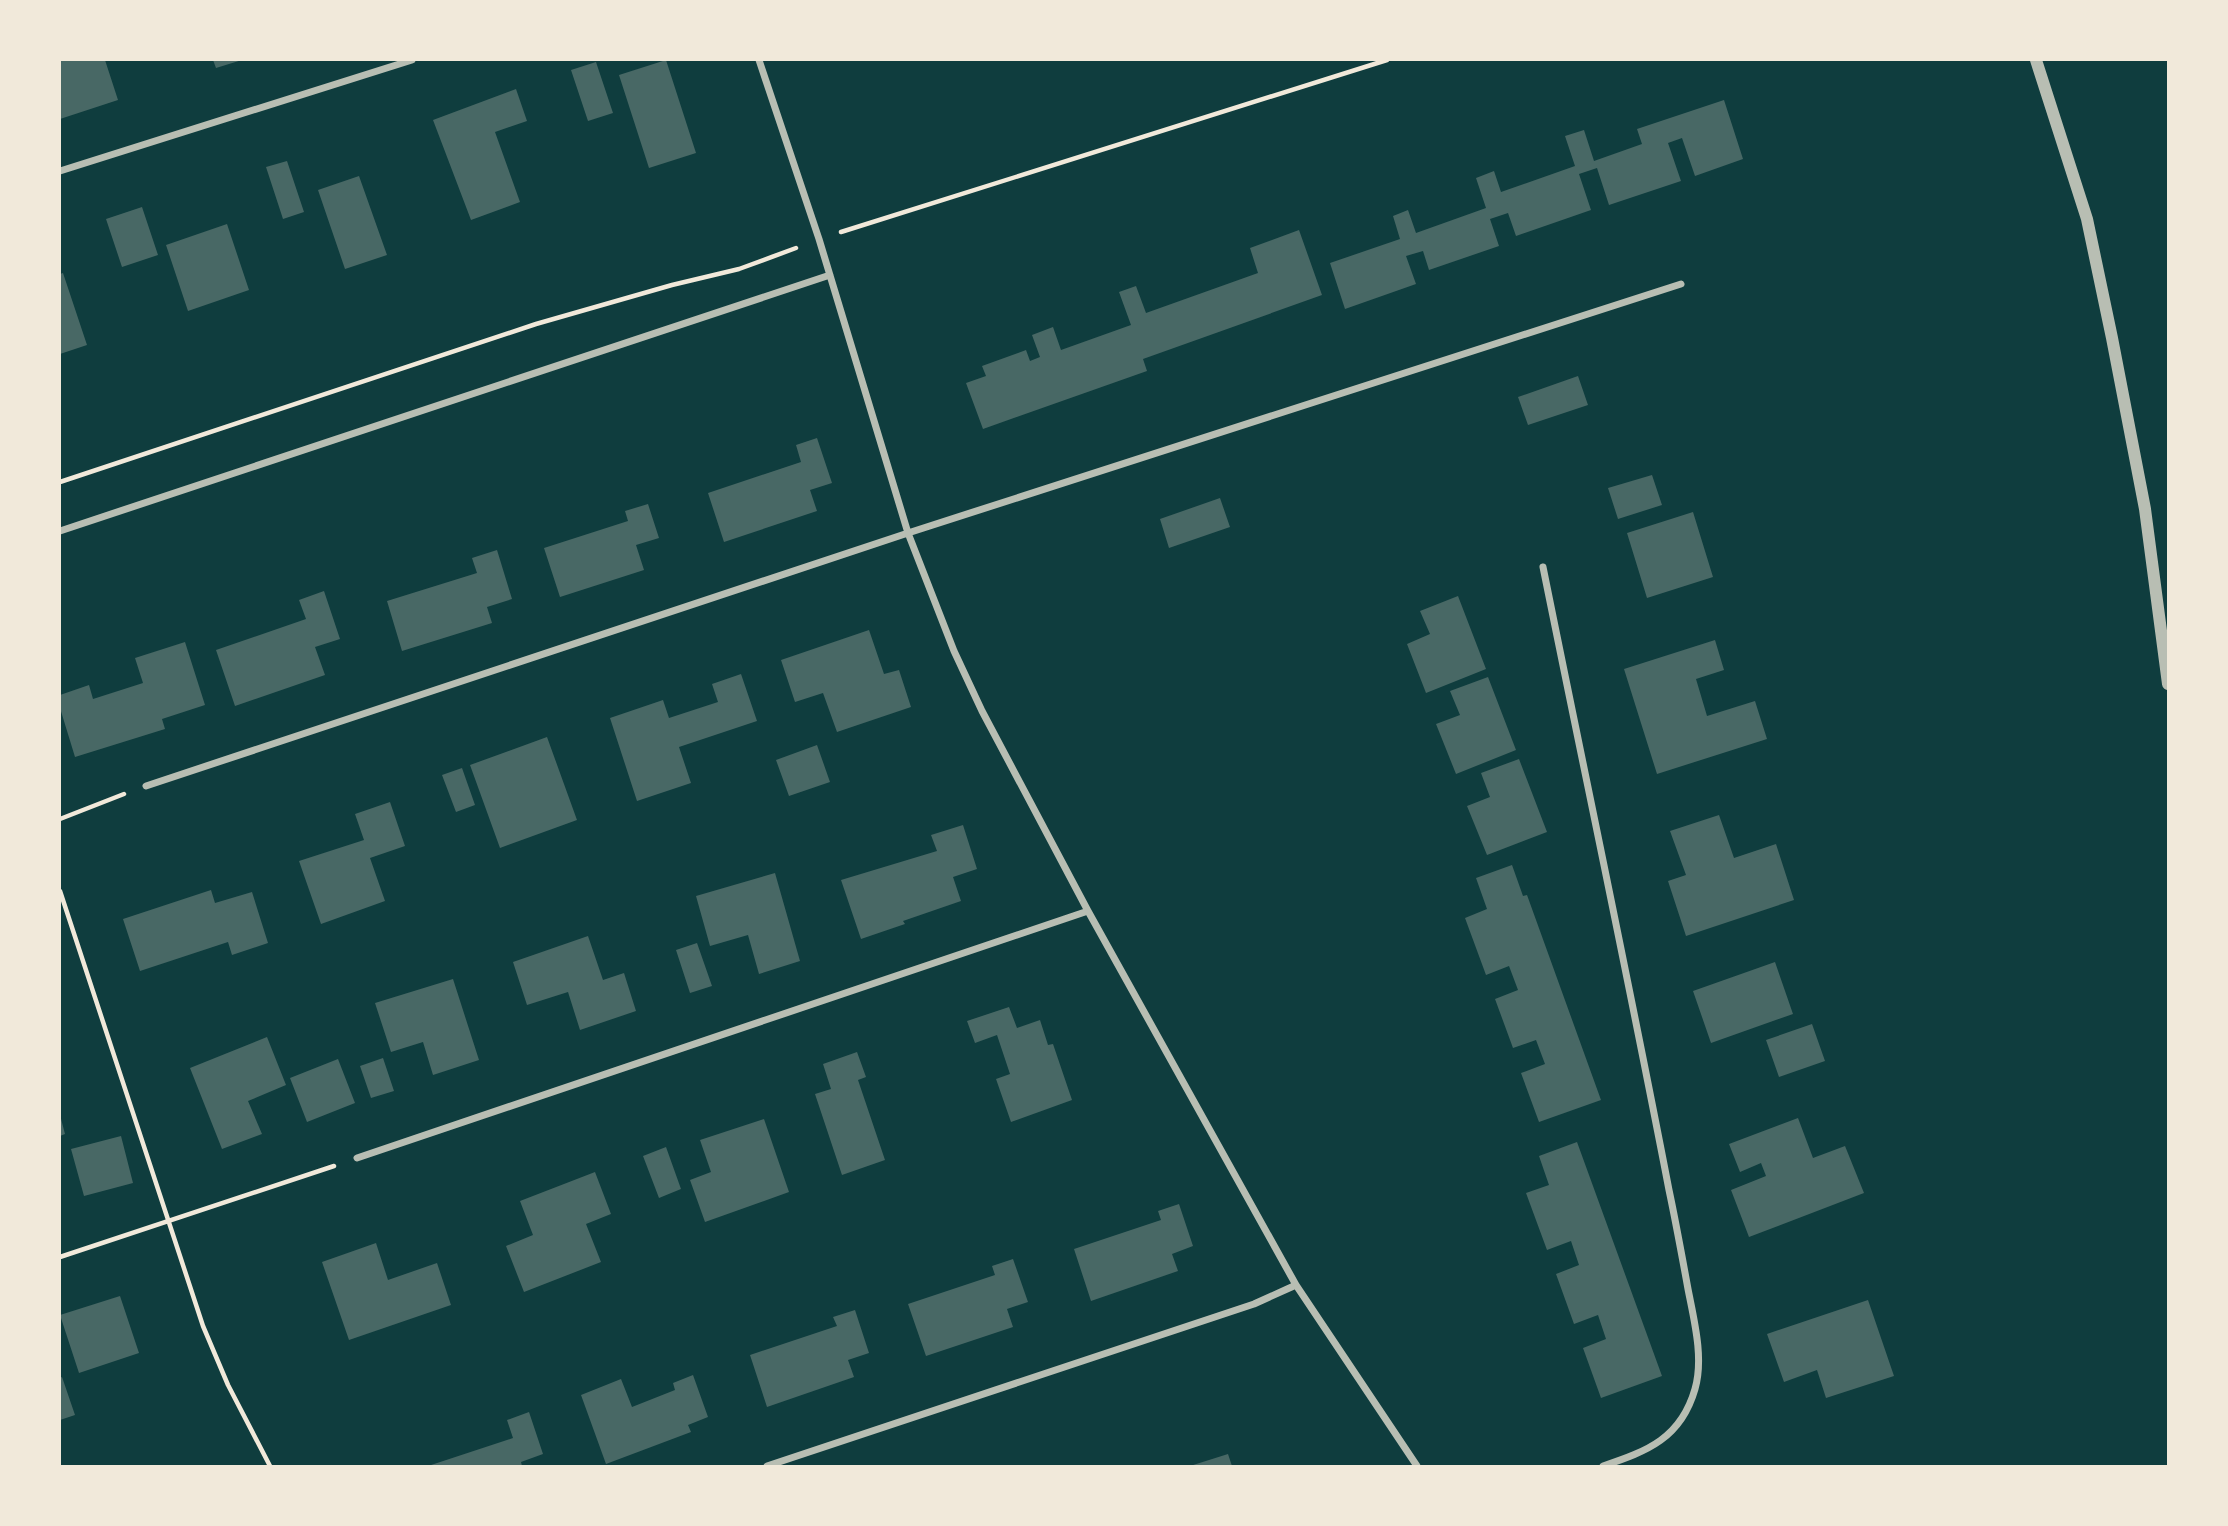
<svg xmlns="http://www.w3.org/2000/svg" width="2228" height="1526" font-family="Overpass,sans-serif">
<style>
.building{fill:#486865}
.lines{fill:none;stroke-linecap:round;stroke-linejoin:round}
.path{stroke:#f1e9da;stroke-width:4.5}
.minor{stroke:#b8beb3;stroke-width:7}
.tertiary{stroke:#b8beb3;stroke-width:12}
</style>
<rect width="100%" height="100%" fill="#0f3d3e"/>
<path class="building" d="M60,60H105L118,100L60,119Z
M213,60H242L216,68Z
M666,60L696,153L649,168L619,75Z
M596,62L613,113L588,121L571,70Z
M516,89L527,121L495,132L520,202L471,220L433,120Z
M1724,100L1743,159L1695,176L1682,138L1668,143L1681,181L1609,205L1597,168L1579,174L1591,210L1516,236L1508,213L1490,219L1499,246L1429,270L1423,251L1406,256L1416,284L1345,309L1330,263L1400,239L1393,216L1408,210L1416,233L1486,208L1476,178L1494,171L1501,192L1575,166L1565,136L1584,130L1594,161L1642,144L1637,129Z
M287,161L304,212L283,219L266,167Z
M359,176L387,255L345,269L318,190Z
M142,207L158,255L122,267L106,219Z
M227,224L249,290L188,311L166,245Z
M1299,230L1322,295L1143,359L1147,371L983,429L966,383L986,376L982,366L1026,350L1030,361L1040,357L1032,335L1053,327L1061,350L1131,325L1119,292L1136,286L1146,313L1258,273L1250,248Z
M63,273L87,345L60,354V274Z
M1578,376L1588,405L1528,425L1518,397Z
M817,438L832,483L810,490L817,511L724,542L708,493L801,462L796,445Z
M1652,475L1662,505L1618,519L1608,488Z
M1220,498L1230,527L1169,548L1160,519Z
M648,504L659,538L636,545L644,570L560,597L544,548L628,521L625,511Z
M1693,512L1713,577L1647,598L1627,533Z
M497,550L512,599L487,607L492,623L402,651L387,601L477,573L472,558Z
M324,591L340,639L315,647L325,675L235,706L216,650L306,619L299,600Z
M1458,596L1486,669L1426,693L1407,644L1430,634L1420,611Z
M869,630L884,674L899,670L911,707L837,732L823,693L795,702L781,660Z
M1715,640L1724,670L1696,679L1707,716L1755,701L1767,739L1657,774L1624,669Z
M185,642L205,705L162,719L165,729L75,757L60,708V695L89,685L93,699L143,683L135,658Z
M741,674L757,721L679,747L691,783L637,801L610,718L663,700L669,718L718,702L712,684Z
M1488,677L1516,750L1456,774L1436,724L1460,715L1450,691Z
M547,737L577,820L500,848L470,765Z
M817,745L830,782L789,796L776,760Z
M1519,759L1547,832L1487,855L1467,806L1490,797L1481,773Z
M462,768L475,805L456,812L442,775Z
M390,802L405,846L370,858L385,901L321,924L299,861L364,840L355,814Z
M1719,815L1734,858L1776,844L1794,900L1686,936L1668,881L1686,875L1670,831Z
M963,825L977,869L953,877L961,901L903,921L905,924L861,939L841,880L937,851L931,835Z
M1512,865L1523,896L1527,895L1601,1100L1539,1122L1521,1073L1545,1064L1536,1040L1513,1048L1495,999L1518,990L1509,966L1486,975L1465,918L1487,909L1476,878Z
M775,873L800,961L759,974L748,935L710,946L696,896Z
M211,890L215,903L252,892L268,943L232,955L228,942L140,971L123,919Z
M588,936L603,980L624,973L636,1011L580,1030L568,992L527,1005L513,962Z
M697,943L712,986L690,993L676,950Z
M1775,962L1793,1014L1711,1043L1693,991Z
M453,979L479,1060L433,1075L423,1042L391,1052L375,1003Z
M1009,1007L1017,1028L1040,1020L1048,1045L1053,1044L1072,1100L1011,1122L996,1079L1010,1074L997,1035L975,1043L967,1021Z
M1812,1024L1825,1061L1779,1077L1766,1040Z
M267,1037L286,1085L248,1101L262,1134L222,1149L190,1068Z
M857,1052L866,1077L858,1080L885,1160L842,1175L815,1094L831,1089L823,1064Z
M383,1058L394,1091L371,1098L360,1066Z
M338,1059L355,1103L307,1122L290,1078Z
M60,1115L65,1134L60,1136Z
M1798,1118L1813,1158L1845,1146L1864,1193L1749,1237L1731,1190L1766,1176L1761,1163L1740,1172L1729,1144Z
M764,1119L789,1192L705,1222L690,1180L711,1172L700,1140Z
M121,1136L133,1183L84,1196L71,1149Z
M1577,1142L1662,1376L1601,1398L1583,1348L1606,1339L1598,1315L1574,1324L1556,1274L1579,1265L1571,1241L1547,1250L1526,1193L1549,1185L1539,1156Z
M666,1147L681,1189L659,1198L643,1156Z
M595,1172L611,1214L586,1224L601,1262L524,1292L506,1246L533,1235L520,1201Z
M1179,1204L1193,1246L1172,1254L1178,1271L1091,1301L1074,1249L1161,1220L1158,1211Z
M376,1243L388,1280L437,1263L451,1305L349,1340L322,1262Z
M1013,1259L1028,1302L1007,1309L1013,1327L926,1356L908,1304L995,1275L992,1266Z
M120,1296L139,1353L79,1373L60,1315Z
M1868,1300L1894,1376L1826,1398L1817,1370L1784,1382L1767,1334Z
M855,1310L869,1353L848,1360L854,1377L767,1407L750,1355L837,1326L833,1317Z
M693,1375L708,1417L688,1425L691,1432L606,1464L581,1395L621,1379L632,1407L675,1390L673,1383Z
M62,1377L75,1415L60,1420V1378Z
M529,1412L543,1454L521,1462L522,1466H428L513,1438L507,1420Z
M1228,1454L1232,1466H1190Z"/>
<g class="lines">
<path class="path" d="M841,232L1387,60
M60,482L536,324L672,285L739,269L796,248
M60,819L124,794
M60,891L203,1326L228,1385L270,1466
M60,1257L334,1166"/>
<path class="minor" d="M759,60L819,239L908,533L954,651L982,711L1088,911L1296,1285L1417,1466
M60,171L412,60
M60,531L830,275
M1543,567C1585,775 1629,982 1669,1190C1676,1223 1682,1256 1688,1289C1694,1320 1704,1358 1695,1389C1681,1438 1648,1451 1603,1466
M146,786L908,533L1681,284
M357,1158L1088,911
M767,1466L1254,1304L1296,1285"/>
<path class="tertiary" d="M2036,60L2087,219L2112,338L2145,509L2168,684"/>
</g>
<rect width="2228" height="1526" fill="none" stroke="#f1e9da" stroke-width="122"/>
</svg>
